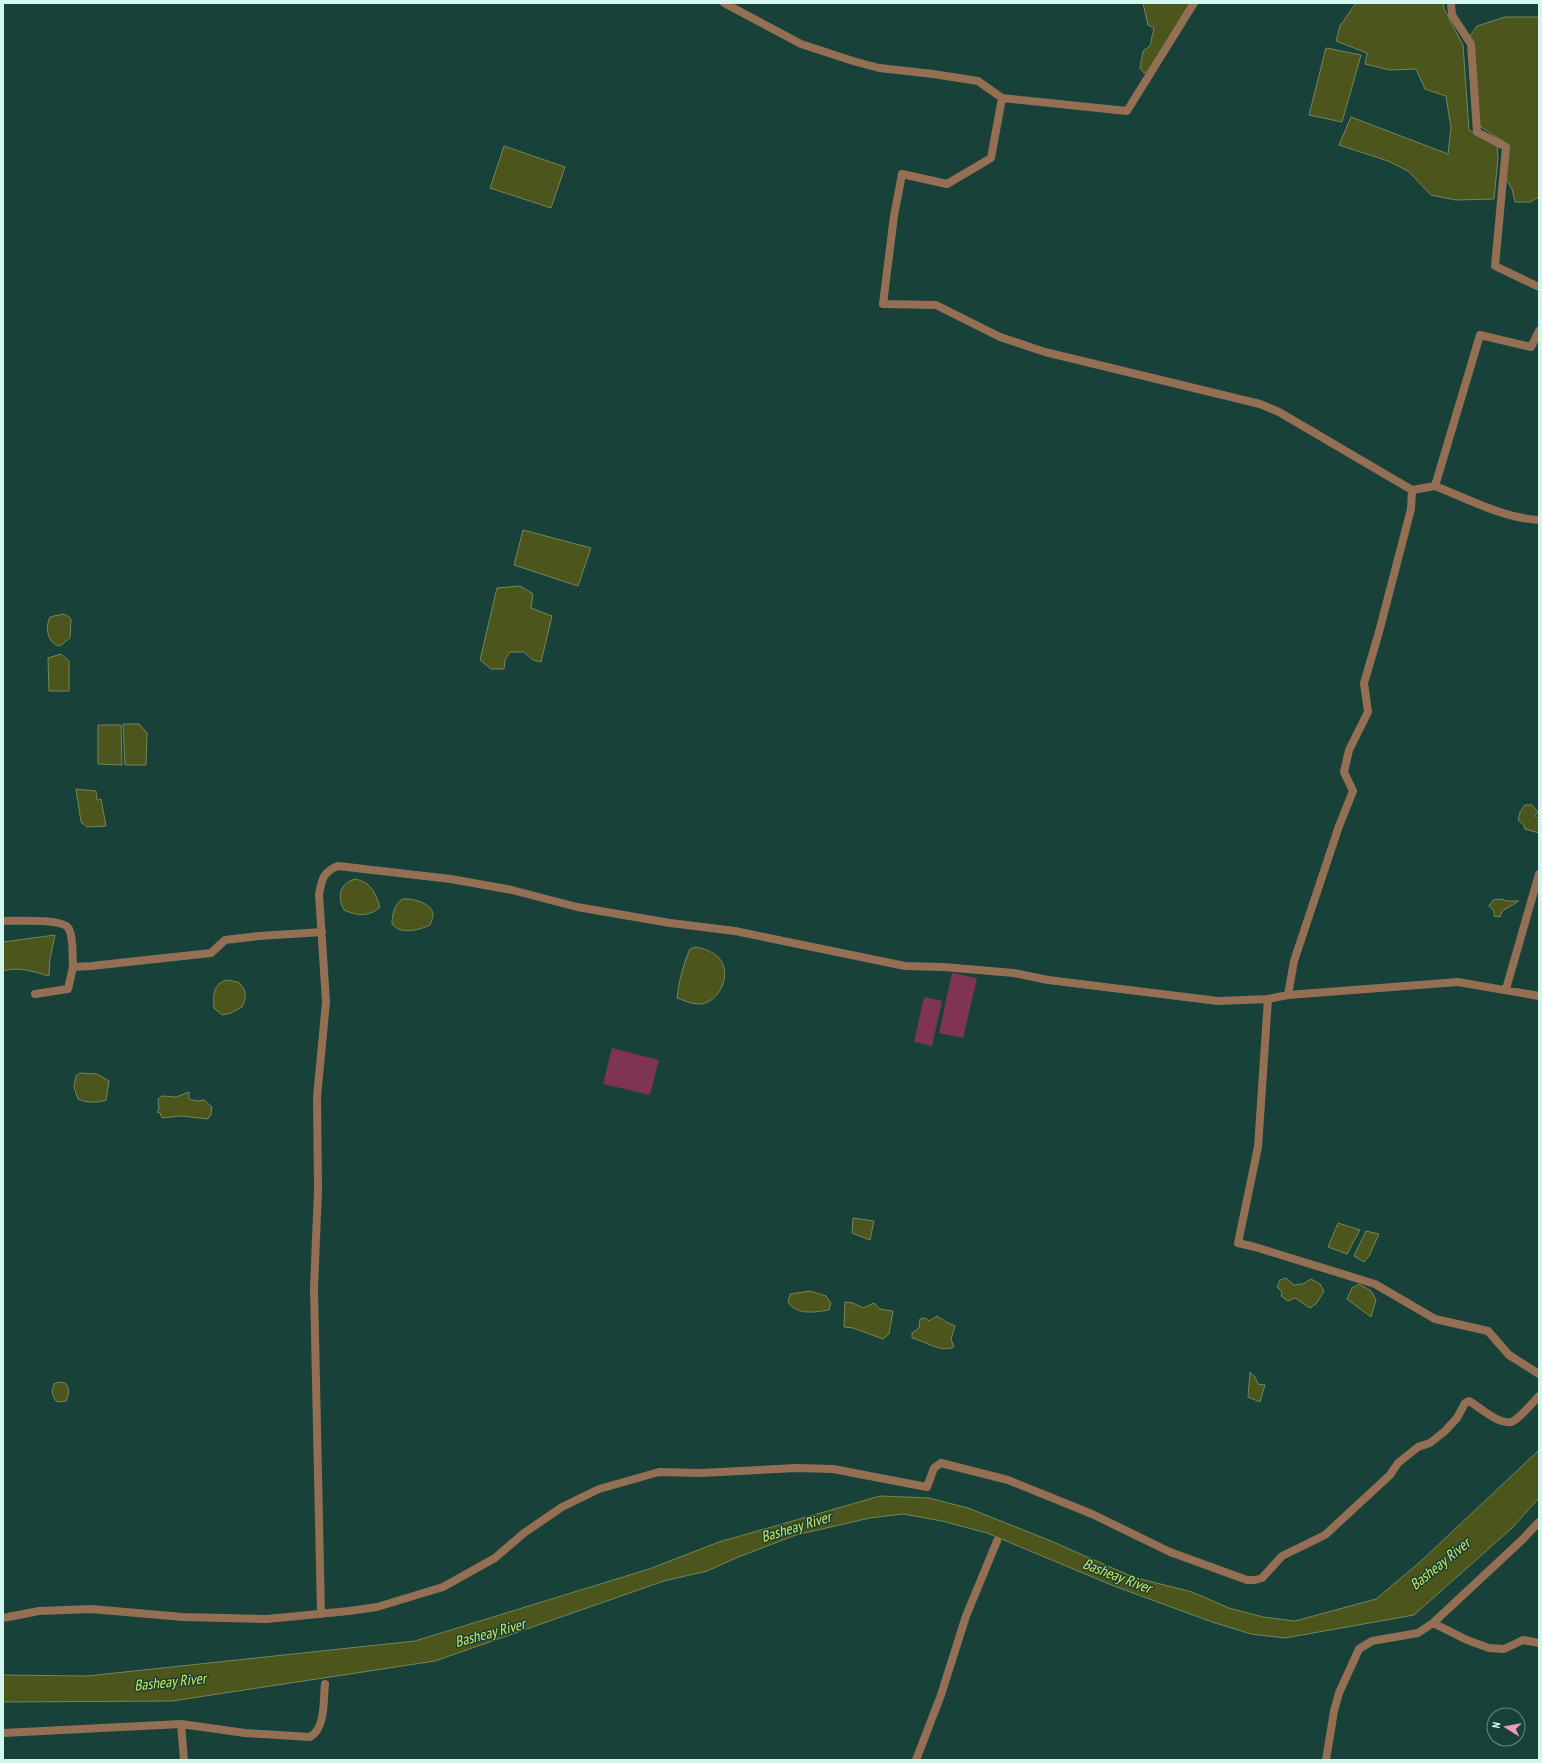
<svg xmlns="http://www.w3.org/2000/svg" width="1542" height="1763" font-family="'PT Sans Narrow',sans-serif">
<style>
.green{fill:#7f3552}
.water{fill:#4c551b;stroke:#74865a}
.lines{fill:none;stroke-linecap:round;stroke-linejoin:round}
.street{stroke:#946f54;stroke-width:8}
.labels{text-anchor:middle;stroke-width:3;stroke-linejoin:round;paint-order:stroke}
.water-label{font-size:15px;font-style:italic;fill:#cfe759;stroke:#184139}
</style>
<rect width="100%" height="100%" fill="#184139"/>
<path class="green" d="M952,973L977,978L963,1038L939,1033Z
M924,997L942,1001L932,1046L914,1042Z
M612,1048L659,1060L650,1095L603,1084Z"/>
<path class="water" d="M1143,3H1191L1151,70L1144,73L1140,68L1143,51L1150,46L1154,28L1148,25Z
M1356,3H1443L1444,9L1463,45L1469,130L1497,145L1498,158L1494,199L1456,200L1431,195L1408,171L1388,161L1339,145L1351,117L1448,154L1451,128L1446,96L1425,89L1416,69L1390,70L1365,64L1367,53L1336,41L1340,26Z
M1505,17H1539V197L1530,202H1515L1512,189L1504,175L1506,143L1476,124L1470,36L1477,26Z
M1326,48L1361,55L1342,122L1309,115Z
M504,146L565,167L551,208L490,188Z
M523,530L591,548L578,586L514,565Z
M520,586L533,594L531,608L552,616L541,662L533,660L524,652H510L505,660L504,669H491L480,660L497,588Z
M63,614L68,616L71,619L70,638L60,646C47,644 45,627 50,617Z
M61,654L69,661V691H49L48,658Z
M123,724H139L147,733L146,765H125Z
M98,725H121L122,765L98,764Z
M76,789L96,791L97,800L101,799L106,826L87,827L81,822Z
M1525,805H1532L1538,812L1535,816L1539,819V833L1525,829L1524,825L1518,820L1520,812Z
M355,879C371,882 375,892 380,907C370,917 357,916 344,910C337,896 339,884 355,879Z
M403,899C412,898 433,903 433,915C433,918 431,922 430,925C420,930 400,935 392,924C392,915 394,904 403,899Z
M1501,899L1507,901H1519L1502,911L1500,917L1494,916V911L1489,906L1493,900Z
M55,935L50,959L49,976C34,972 18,966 3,971V942Z
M696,947C704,949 712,951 718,957C734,972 719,1005 698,1004C691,1004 683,1000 677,998C679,981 683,965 690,949Z
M226,980L238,982C247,990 247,997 242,1007L231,1013L222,1015L214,1008C213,995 213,985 226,980Z
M80,1073L97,1074L109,1081L106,1100C98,1103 86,1103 78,1099L74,1087L76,1076Z
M189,1092V1099L197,1101L204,1100L212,1107L211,1114L208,1119L181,1116L162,1118L160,1113L157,1112L159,1109L158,1099L162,1096L176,1097Z
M853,1218L874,1221L870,1240L852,1233Z
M1338,1223L1360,1230L1347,1254L1328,1247Z
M1366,1231L1379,1234L1369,1256L1364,1262L1354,1256Z
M1286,1278L1294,1285L1303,1284L1311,1279L1320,1284L1324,1291L1316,1304L1310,1308L1295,1298L1288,1301L1281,1296L1282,1292L1277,1287L1280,1280Z
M1359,1284L1371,1291L1376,1300L1371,1317L1347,1299L1352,1288Z
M810,1291L826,1296L831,1303L829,1310C815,1312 797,1316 788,1302L790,1294Z
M845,1302L853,1303L863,1308L874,1303L880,1309L893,1311L889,1334L883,1339L853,1328L844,1327Z
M937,1316L948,1323L955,1326L951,1339L954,1347C940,1353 925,1341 912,1338V1333L919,1328L920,1319L925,1318L929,1321Z
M1250,1372L1255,1377L1258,1384L1265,1385L1260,1402L1248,1397Z
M59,1382L65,1383C70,1388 69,1395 66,1401L58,1402L55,1400L52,1392L54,1384Z
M1539,1450V1498L1512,1528L1414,1615L1285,1638L1251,1634L1212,1622L1114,1586L987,1533L942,1521L903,1514L870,1518L796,1535L736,1558L707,1571L664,1581L435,1661L172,1701L3,1702V1675L87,1676L415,1641L649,1569L719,1542L880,1496L929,1498L968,1508L1051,1541L1133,1577L1192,1592L1229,1608L1263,1617L1295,1621L1376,1599L1420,1562Z"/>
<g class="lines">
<path class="street" d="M724,3L801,44L853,61L879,68L933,74L978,81L1002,98
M1194,3L1127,111L1002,98L991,158L947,184L902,174L894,216L883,304L936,305L1000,337L1045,352L1260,404L1279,412L1412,490
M1451,3L1452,15L1471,44L1477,132L1506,147L1495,266L1539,287
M1539,331L1531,347L1480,335L1435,486L1412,490L1411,509L1379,632L1364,683L1368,712L1349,750L1344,772L1353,791L1339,826L1294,961L1288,995L1268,999L1258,1147L1238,1243L1255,1247L1375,1284L1435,1319L1488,1331L1509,1355L1539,1374
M1435,486C1468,499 1503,518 1539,520
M3,921C16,921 64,918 69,929C74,939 72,956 73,967
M1506,989L1539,874
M35,994L68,989L73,967L91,966L211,953L225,940L259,936L322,932
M1288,995L1458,982L1539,996
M321,1614L314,1288L318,1190L317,1097L326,1002L319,894C322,879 323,872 338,866L451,879L512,890L577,907L670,923L735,931L905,966L943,967L1014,973L1048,980L1218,1001L1268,999
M3,1618L39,1611L91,1609L183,1617L267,1619L349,1611L377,1607L443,1587L495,1558L524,1533L562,1507L599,1489L659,1472L701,1473L796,1468L833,1469L927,1487L934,1468L941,1463L1008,1480L1092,1514L1170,1552L1247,1580H1255L1262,1578L1282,1556L1325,1535L1390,1475L1398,1463L1418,1447L1430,1443L1445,1431L1457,1418L1465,1403L1469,1401C1481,1408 1497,1424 1511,1422C1519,1420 1533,1402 1539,1396
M1433,1623L1467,1640L1489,1648L1504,1649L1523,1640L1539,1643
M3,1733L181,1724
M184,1760L181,1724L245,1733L310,1737C326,1728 323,1700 325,1684
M916,1760L941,1695L966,1616L997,1541
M1326,1760L1334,1711L1339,1693L1359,1649L1372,1641L1418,1633L1433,1623L1522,1540L1539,1522"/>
</g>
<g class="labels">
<g class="water-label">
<text transform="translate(796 1527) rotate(-17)" y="5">Basheay River</text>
<text transform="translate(1440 1564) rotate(-39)" y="5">Basheay River</text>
<text transform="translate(1117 1576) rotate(21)" y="5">Basheay River</text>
<text transform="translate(490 1633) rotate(-15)" y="5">Basheay River</text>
<text transform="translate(170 1682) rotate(-6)" y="5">Basheay River</text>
</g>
</g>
<rect width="1542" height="1763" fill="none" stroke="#d2f7ee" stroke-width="8"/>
<g transform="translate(1506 1727) rotate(281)"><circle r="19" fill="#184139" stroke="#628a81"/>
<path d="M0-3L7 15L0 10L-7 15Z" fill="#f09ab7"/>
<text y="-6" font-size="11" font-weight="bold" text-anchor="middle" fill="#d2f7ee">N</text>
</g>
</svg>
